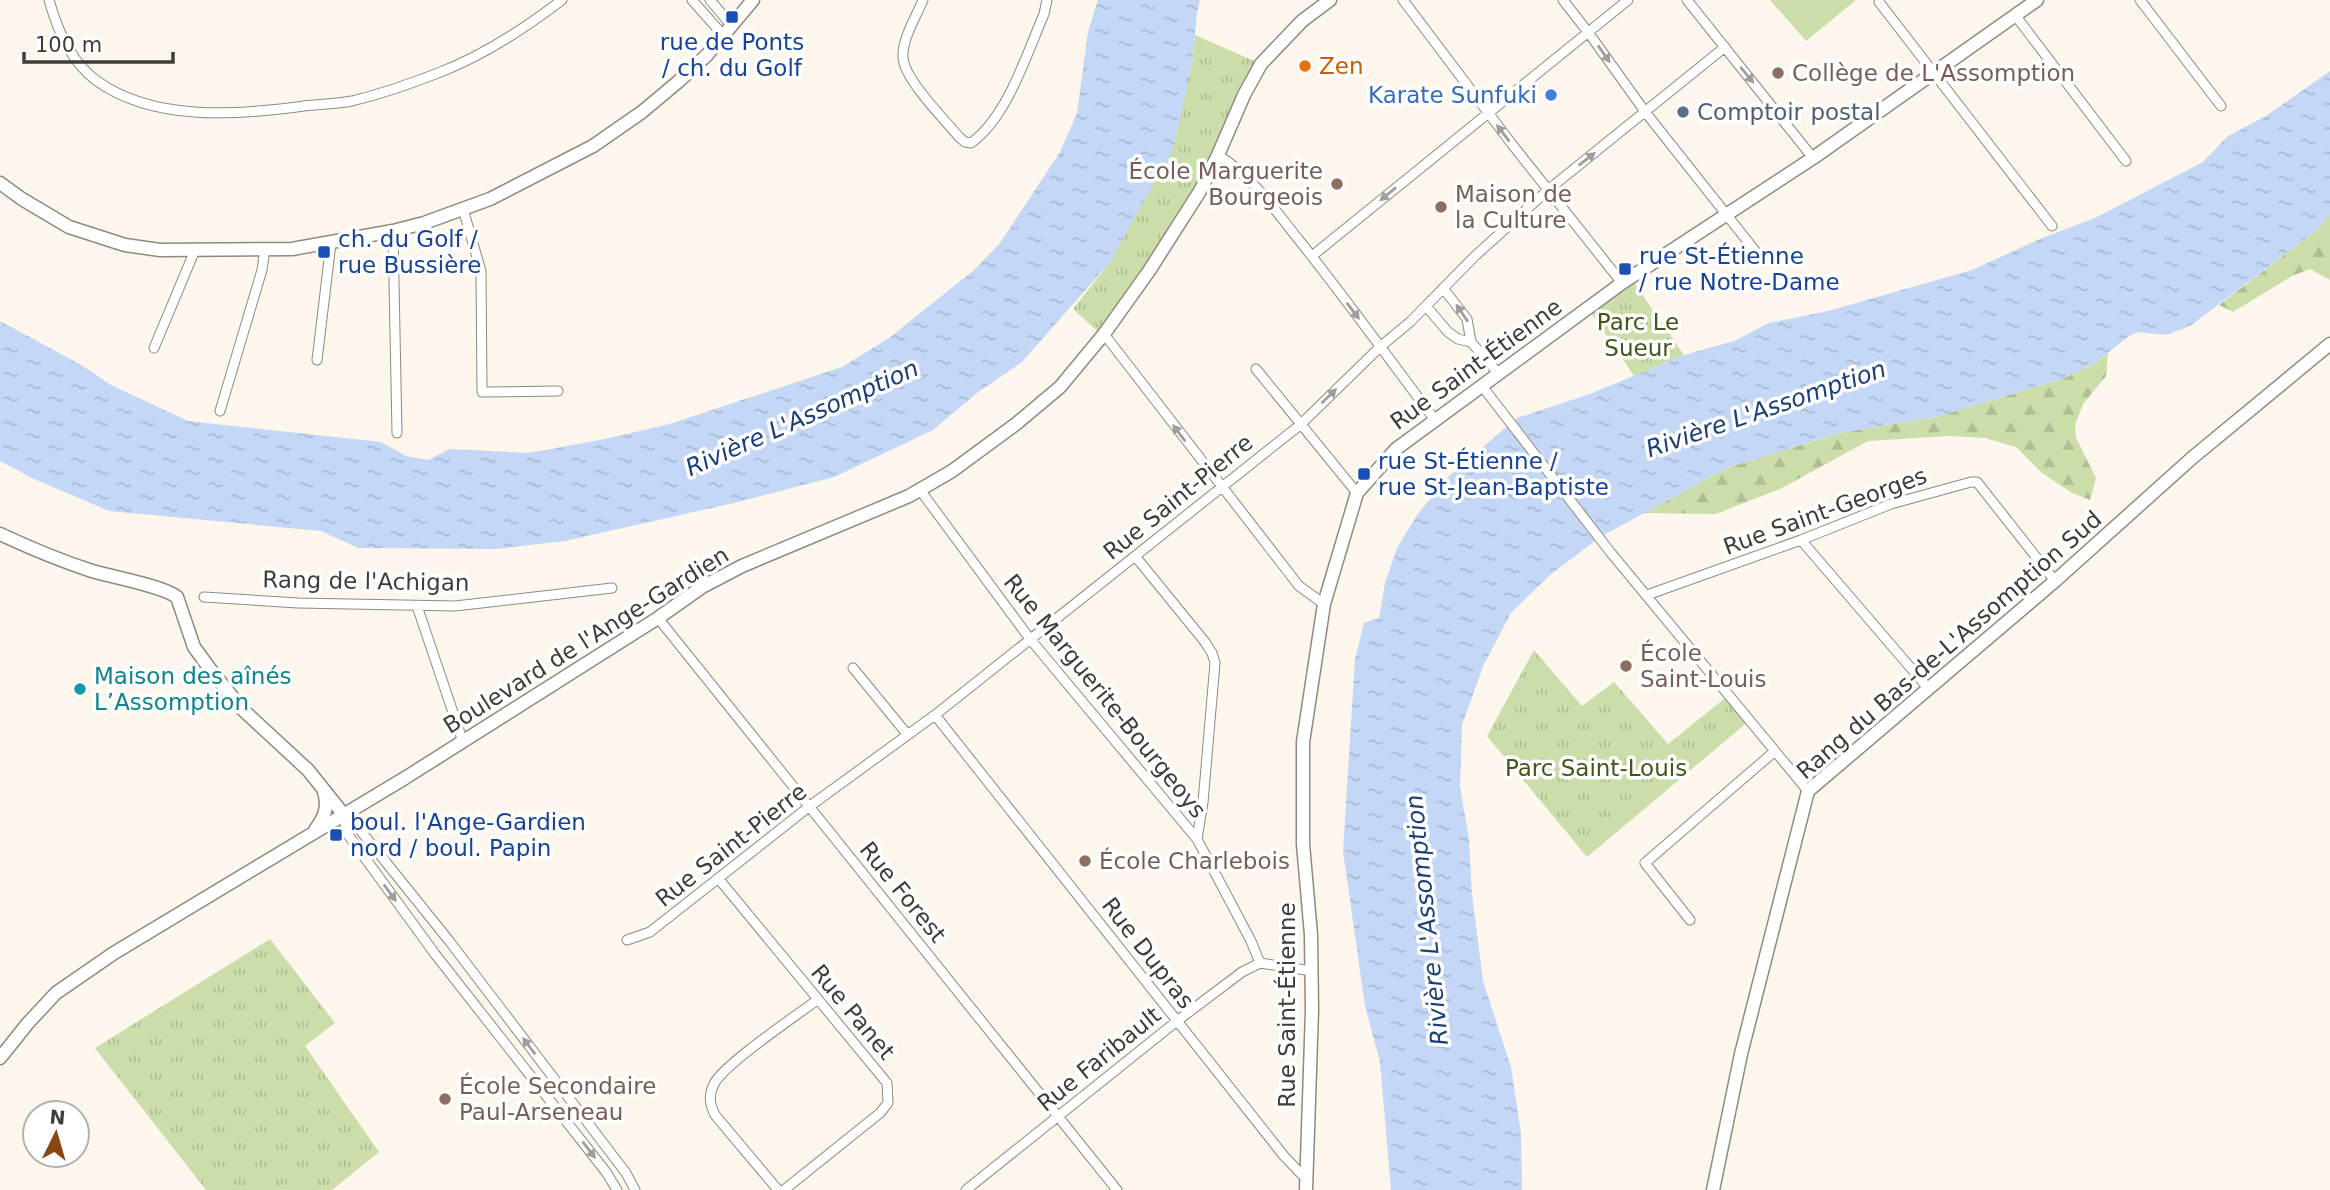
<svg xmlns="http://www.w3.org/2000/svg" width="2330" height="1190" font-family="'DejaVu Sans',sans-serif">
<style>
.grass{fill:url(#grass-tufts)}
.forest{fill:url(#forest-firs)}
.garden{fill:#cbdeaa}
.water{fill:url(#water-ripples)}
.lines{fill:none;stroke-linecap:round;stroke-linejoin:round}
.street-casing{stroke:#8f8a80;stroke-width:11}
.secondary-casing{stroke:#8f8a80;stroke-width:15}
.street{stroke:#fff;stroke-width:9}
.secondary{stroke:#fff;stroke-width:12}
.oneway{fill:#9f9e9c}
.transit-dot{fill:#1a4fb4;stroke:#fff;stroke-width:2.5}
.food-dot{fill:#e8710a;stroke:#fff;stroke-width:2.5}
.education-dot{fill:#8d6e63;stroke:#fff;stroke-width:2.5}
.shop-dot{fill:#3f7fe0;stroke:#fff;stroke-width:2.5}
.service-dot{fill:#5c6f8a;stroke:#fff;stroke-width:2.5}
.culture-dot{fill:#0f9aa8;stroke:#fff;stroke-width:2.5}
.labels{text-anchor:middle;stroke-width:7;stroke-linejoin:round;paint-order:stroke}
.transit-label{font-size:23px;fill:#164399;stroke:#fff;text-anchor:start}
.food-label{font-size:23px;fill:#c56008;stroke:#fff;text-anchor:start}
.education-label{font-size:23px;fill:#785e54;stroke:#fff;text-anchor:start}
.shop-label{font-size:23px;fill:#366cbe;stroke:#fff;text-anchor:end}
.service-label{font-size:23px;fill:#4e5e75;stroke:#fff;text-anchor:start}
.park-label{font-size:23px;fill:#445519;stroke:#fff}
.street-label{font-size:23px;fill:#3f3d38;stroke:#fff}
.culture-label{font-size:23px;fill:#0d838f;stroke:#fff;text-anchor:start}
.water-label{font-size:24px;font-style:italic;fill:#1b3e79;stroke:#fff}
</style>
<defs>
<pattern id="grass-tufts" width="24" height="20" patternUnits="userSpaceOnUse" patternTransform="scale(1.75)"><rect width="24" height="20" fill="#cbdeaa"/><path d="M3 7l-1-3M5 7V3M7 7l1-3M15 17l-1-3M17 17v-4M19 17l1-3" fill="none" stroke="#afbf93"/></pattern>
<pattern id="forest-firs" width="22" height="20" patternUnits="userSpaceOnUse" patternTransform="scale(1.75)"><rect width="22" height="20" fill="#cbdeaa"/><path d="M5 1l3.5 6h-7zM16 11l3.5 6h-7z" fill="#afbf93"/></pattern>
<pattern id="water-ripples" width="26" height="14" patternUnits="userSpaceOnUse" patternTransform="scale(1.75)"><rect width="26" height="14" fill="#c4d7f6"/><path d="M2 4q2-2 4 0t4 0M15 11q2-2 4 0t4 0" fill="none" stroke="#a9b9d4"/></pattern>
</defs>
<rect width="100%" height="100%" fill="#fcf6ec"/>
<path class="grass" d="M1195,35L1261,64L1218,155L1103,336L1073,309L1110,262L1192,63Z
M1630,277L1684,355L1634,376L1588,308Z
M1534,650L1582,706L1614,682L1668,744L1729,695L1749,721L1587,857L1487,736Z
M270,939L335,1023L305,1046L379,1152L332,1190H206L95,1048Z"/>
<path class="forest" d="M2330,215V280L2310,269L2292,276L2233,312L2219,305L2314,232Z
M2108,353L2106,376L2083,404L2075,425L2076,438L2096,478L2090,500L2072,493L2042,473L2016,447L1985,438L1949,436L1868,441L1780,489L1715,514L1644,513L1729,467L1840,433L1940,416L2062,379L2095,363Z"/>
<path class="garden" d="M1770,0H1856L1806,41Z"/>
<path class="water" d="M1098,0H1200L1197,13L1192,63L1174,147L1110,262L1022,362L977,393L933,430L834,477L734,503L565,541L496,549L358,548L321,531L109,511L34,479L0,461V321L83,366L111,385L188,421L381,442L406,456L428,460L450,449L528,453L605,439L670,424L842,367L889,338L973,271L1000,243L1060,152L1077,113L1088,32Z
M2330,71V215L2314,232L2190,326L2166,335L2138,332L2129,336L2095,363L2062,379L1940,416L1840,433L1729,467L1600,537L1550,575L1511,613L1484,664L1462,725L1460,787L1469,839L1472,895L1483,981L1511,1067L1521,1134L1522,1190H1391L1380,1062L1365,1006L1343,851L1355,659L1364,623L1379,618L1385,583L1397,548L1417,515L1448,477L1517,418L1590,394L1684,355L1734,341L1769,323L1828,311L1972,270L2040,239L2095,218L2203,162L2228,136L2266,116Z"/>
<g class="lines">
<g class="street-casing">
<path id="street" d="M49,0C57,29 72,63 97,81C154,122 238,115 304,106C320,104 336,104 352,101C381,94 410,84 438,73C483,56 524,29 562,0
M692,0L724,36
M710,0L732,26
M923,0C916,17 902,39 903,57C903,78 945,120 959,137L965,142L971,143C1007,118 1027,53 1044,14L1047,0
M1403,0L1511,143L1622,283
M1563,0L1588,32L1646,113L1764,262
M1687,0L1813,158
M2140,0L2221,106
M1879,2L2052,226
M2015,15L2126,161
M1218,155C1252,176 1274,209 1299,240C1346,299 1390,360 1435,420
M463,209L481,271L482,392L558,391
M393,231L397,433
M1312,256L1628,0
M1443,288L1467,319L1471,342
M1426,306L1448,332L1458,339L1471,342L1498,373
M1104,334L1299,586L1324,604
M154,348L195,250
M317,360L331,243
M1256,369L1357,493
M1482,386L1611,553L1808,791
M220,411L262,270L265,249
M920,490L1030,639L1197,839L1251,941L1260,963
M1801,540L1928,688
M1135,556L1205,642L1212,653L1215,663L1203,802L1197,839
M1647,595L1801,540L1891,504L1971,482H1977L2055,581
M204,597L298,603L455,606L612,588
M417,606L463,742
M658,618L1117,1190
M853,668L907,734
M935,715L1284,1156L1306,1179
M344,815L356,825L450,942L626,1173L635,1190
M344,815L346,832L435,954L606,1172L617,1190
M718,878L887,1083L888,1103L880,1113L784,1190
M1690,920L1645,863L1775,751
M627,940L650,932L810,806L935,715L1300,425L1380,347L1410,322L1475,256L1548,190L1725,47
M1260,963L1312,971
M778,1190L715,1115C710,1104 708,1096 714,1084C724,1064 796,1016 817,1000
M966,1190L1177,1021L1242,972L1260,963"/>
</g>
<g class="secondary-casing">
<path id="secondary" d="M0,183L22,199L69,227L125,245L160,250L292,249L393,231L424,223L490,199L593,146L642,112L679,81L707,55L753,0
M0,534C30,548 61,561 92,571C112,577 163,586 177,597L194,647L210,669L242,709L308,770L344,815
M315,830C324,818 329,807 324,792
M0,1058L28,1023L56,993L114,953L405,778L658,618L702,587L742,566L909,496L952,471L1016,424L1060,387L1104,334L1149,271L1200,191L1218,155L1244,95L1261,64L1302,21L1330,0
M1306,1190L1312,1010L1311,935L1303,844V742L1324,604L1357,493L1396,449L1622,283L1813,158L2037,0
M1713,1190L1741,1054L1808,791L2055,581L2192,458L2330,344"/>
</g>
<use href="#street" class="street"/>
<use href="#secondary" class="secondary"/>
</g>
<defs><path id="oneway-solid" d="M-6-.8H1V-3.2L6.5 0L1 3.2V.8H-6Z" transform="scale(1.75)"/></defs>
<g class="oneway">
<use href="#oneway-solid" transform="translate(1604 54) rotate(55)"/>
<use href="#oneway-solid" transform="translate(1747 75) rotate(51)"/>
<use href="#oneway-solid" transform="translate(1503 133) rotate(-128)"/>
<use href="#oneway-solid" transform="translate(1587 159) rotate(-38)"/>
<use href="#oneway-solid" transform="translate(1388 194) rotate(141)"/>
<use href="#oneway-solid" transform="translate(1353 311) rotate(53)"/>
<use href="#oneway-solid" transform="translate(1462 313) rotate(-124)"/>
<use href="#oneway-solid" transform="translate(1329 396) rotate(-44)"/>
<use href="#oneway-solid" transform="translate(1179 433) rotate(-127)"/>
<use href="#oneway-solid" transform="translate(390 893) rotate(54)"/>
<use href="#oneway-solid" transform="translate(529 1046) rotate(-127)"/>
<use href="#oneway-solid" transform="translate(589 1150) rotate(52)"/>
</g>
<g class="transit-dot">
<rect x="725" y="10" width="14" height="14" rx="3.5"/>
<rect x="317" y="245" width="14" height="14" rx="3.5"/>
<rect x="1618" y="262" width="14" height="14" rx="3.5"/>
<rect x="1357" y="467" width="14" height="14" rx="3.5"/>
<rect x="329" y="828" width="14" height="14" rx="3.5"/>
</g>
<circle class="food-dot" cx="1305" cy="66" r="7"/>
<g class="education-dot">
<circle cx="1778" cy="73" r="7"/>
<circle cx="1337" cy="184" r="7"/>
<circle cx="1441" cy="207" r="7"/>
<circle cx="1626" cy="666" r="7"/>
<circle cx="1085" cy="861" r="7"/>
<circle cx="445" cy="1099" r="7"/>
</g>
<circle class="shop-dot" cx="1551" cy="95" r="7"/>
<circle class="service-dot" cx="1683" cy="112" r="7"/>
<circle class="culture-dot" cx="80" cy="689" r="7"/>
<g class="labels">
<g class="transit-label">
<text x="732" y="50" text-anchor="middle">rue de Ponts<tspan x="732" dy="26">/ ch. du Golf</tspan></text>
<text x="338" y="247">ch. du Golf /<tspan x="338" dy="26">rue Bussière</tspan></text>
<text x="1639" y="264">rue St-Étienne<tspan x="1639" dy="26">/ rue Notre-Dame</tspan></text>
<text x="1378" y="469">rue St-Étienne /<tspan x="1378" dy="26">rue St-Jean-Baptiste</tspan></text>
<text x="350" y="830">boul. l'Ange-Gardien<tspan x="350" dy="26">nord / boul. Papin</tspan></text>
</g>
<g class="food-label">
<text x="1319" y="74">Zen</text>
</g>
<g class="education-label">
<text x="1792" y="81">Collège de L'Assomption</text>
<text x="1323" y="179" text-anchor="end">École Marguerite<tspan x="1323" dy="26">Bourgeois</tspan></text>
<text x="1455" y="202">Maison de<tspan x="1455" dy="26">la Culture</tspan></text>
<text x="1640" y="661">École<tspan x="1640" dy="26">Saint-Louis</tspan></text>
<text x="1099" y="869">École Charlebois</text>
<text x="459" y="1094">École Secondaire<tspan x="459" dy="26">Paul-Arseneau</tspan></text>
</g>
<g class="shop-label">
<text x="1537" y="103">Karate Sunfuki</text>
</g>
<g class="service-label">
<text x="1697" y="120">Comptoir postal</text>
</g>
<g class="park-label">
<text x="1638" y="330">Parc Le<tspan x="1638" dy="26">Sueur</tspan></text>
<text x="1596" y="776">Parc Saint-Louis</text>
</g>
<g class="street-label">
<text transform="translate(1476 364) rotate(-36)" y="8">Rue Saint-Étienne</text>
<text transform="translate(1178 497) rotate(-39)" y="8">Rue Saint-Pierre</text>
<text transform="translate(1825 511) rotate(-20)" y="8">Rue Saint-Georges</text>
<text transform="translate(366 581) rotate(1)" y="8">Rang de l'Achigan</text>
<text transform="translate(586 640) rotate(-32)" y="8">Boulevard de l'Ange-Gardien</text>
<text transform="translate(1949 645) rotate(-41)" y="8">Rang du Bas-de-L'Assomption Sud</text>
<text transform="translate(1105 696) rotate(51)" y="8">Rue Marguerite-Bourgeoys</text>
<text transform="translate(731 845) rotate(-38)" y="8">Rue Saint-Pierre</text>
<text transform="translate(903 892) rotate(51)" y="8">Rue Forest</text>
<text transform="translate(1148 953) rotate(52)" y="8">Rue Dupras</text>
<text transform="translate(1287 1005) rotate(-90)" y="8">Rue Saint-Étienne</text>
<text transform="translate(853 1012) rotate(50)" y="8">Rue Panet</text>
<text transform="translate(1099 1059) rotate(-39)" y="8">Rue Faribault</text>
</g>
<g class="culture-label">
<text x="94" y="684">Maison des aînés<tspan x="94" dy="26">L’Assomption</tspan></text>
</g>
<g class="water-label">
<text transform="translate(1766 409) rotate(-19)" y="8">Rivière L'Assomption</text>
<text transform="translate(802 418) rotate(-24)" y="8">Rivière L'Assomption</text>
<text transform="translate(1427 920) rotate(-96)" y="8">Rivière L'Assomption</text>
</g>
</g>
<g transform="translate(56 1134) rotate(5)"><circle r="33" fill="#ffffff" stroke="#b2b1af" stroke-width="2"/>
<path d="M0-5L12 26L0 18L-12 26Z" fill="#884712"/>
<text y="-10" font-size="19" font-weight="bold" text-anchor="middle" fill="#3f3d38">N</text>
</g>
<path d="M24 52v10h149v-10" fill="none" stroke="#3f3d38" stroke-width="3.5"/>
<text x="35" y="52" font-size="21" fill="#3f3d38" stroke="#ffffff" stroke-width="5" paint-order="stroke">100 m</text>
</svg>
